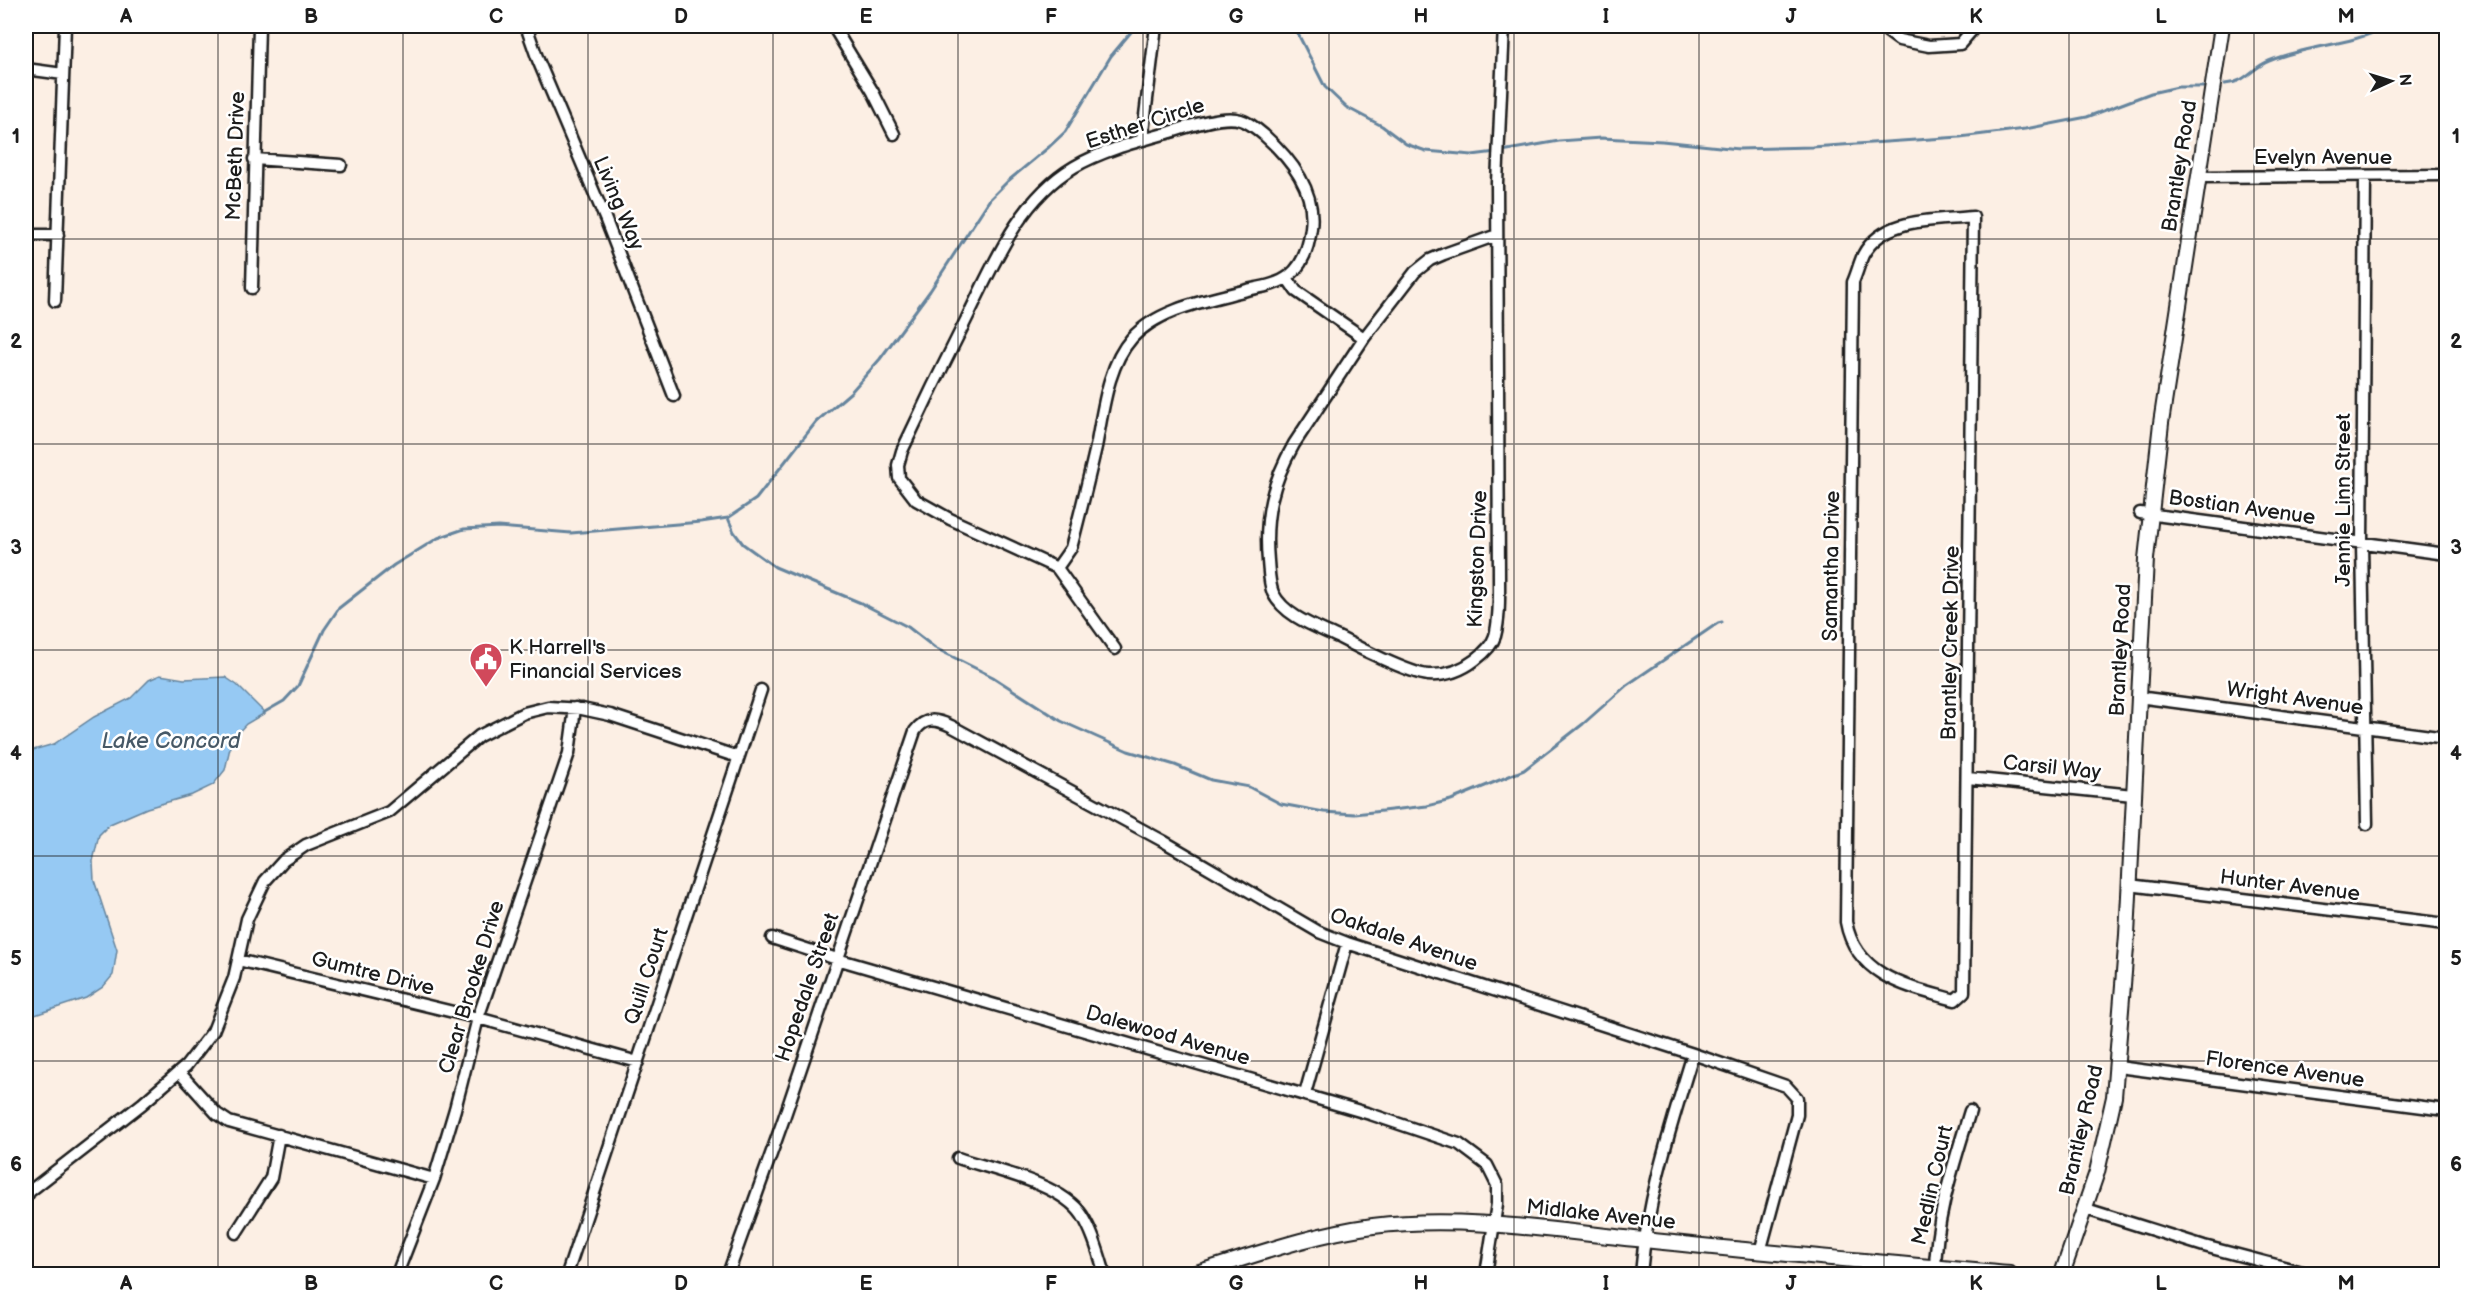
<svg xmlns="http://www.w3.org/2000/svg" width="2472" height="1300" font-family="'Balsamiq Sans',sans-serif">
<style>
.water{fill:#96c9f3;stroke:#65849d;stroke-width:1.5}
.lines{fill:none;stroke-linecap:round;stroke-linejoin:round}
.stream{stroke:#65849d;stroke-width:3}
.minor-casing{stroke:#1c1c1c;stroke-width:15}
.tertiary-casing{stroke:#1c1c1c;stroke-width:18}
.minor{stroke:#fff;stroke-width:10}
.tertiary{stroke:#fff;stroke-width:14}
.grid{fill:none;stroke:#1c1c1c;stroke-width:1.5;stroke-opacity:0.55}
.labels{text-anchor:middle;stroke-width:5;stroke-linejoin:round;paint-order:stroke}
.street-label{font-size:21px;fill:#1c1c1c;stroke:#fff}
.poi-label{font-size:21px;fill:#1c1c1c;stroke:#fff;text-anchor:start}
.water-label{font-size:22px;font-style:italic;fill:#475967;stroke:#fff}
.neatline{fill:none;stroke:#1c1c1c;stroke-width:2}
.grid-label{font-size:20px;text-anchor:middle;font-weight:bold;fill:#1c1c1c}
</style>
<rect width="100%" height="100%" fill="#fcefe4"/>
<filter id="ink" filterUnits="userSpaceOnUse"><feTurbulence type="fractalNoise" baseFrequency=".0167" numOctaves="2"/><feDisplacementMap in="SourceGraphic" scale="12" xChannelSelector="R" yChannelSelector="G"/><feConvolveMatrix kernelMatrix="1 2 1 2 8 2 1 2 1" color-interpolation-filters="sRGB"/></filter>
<g filter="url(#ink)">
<path class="water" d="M160,675L184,679L225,677L237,685L265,713L246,724L232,739L225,770L213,785L192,795L147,808L110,824L99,835L93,861L94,880L117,950L113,975L103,987L86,998L26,1018V752L54,744L94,717L131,698L149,680Z"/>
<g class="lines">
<path class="stream" d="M1294,26L1325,87L1346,107L1382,126L1406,144L1426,151L1472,155L1496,152
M2225,84C2247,82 2250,69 2269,61C2307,45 2351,46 2388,26
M1502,151L1559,141L1601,138L1662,141L1739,149L1812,147L1960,137L2025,129L2087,117L2151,93L2178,87H2203
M728,518L734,532L743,544L775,567L861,603L908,627L935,648L993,677L1061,721L1128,751L1175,765L1211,780L1249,787L1281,804L1324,812L1355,814L1427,806L1451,800L1524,770L1583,724L1627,685L1718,623L1722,622
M263,713L284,701L298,686L324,630L339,608L394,565L438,538L464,529L499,527L571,533L701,522L728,518L756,499L816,422L851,392L880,359L930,291L990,199L1008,181L1049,147L1065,132L1111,56L1136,26"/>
<g class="minor-casing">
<path id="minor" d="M526,26L538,60L605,218L674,396
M833,26L873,92L894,134
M1880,26L1899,40L1929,46L1960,44L1972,30V26
M26,69L63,74
M1142,140L1156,26
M254,159L341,165
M2365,176L2362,543L2367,824
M2199,177L2446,175
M1973,217L1964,992L1955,1000C1909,987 1856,977 1846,922L1853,282C1857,273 1859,264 1863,255C1884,216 1936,221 1973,217Z
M26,235H58
M1497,235L1444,254L1430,260L1415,272L1364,338L1294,444C1272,483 1264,516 1268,561C1269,572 1269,583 1273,593C1285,617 1317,627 1340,638C1359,648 1409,673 1428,675C1445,676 1462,670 1475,660C1483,654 1492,646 1495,636C1500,617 1499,596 1499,577L1497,183L1504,26
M1287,278L1296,291L1364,338
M252,288L259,26
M55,301L65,26
M2140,513L2446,554
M1057,568L1071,548C1080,514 1088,481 1096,447C1103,412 1107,366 1132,338C1159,308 1210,300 1247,290C1261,287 1277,285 1289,276C1303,265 1309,246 1311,228C1316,190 1291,159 1264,135C1257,129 1249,122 1241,120C1224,114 1189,126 1171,132C1139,141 1103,150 1074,167C1018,200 992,268 965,322C943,365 922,408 902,451L898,465L899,478L916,500L950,519L1057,568L1115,649
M2138,697L2446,738
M1968,778L2133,795
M2129,885L2446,924
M772,938L837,959L1370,1114L1459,1144L1487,1165L1497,1185V1204L1486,1274
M238,960L478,1018L638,1062
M2118,1067L2446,1110
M179,1072L217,1114L229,1122L434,1179
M1305,1094L1347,943
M958,1158C993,1170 1061,1183 1082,1215C1093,1232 1099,1255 1105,1274
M26,1197L30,1191L142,1104L186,1066L213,1031L234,978L247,919L265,881L284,860L306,845L389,812L479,736L524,713L548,707L582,709L610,715L738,757
M2086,1209L2204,1246L2310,1274
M236,1233L271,1178L279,1135
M397,1274L434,1179L455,1109L478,1018L569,753L575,708
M567,1274L761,690
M728,1274L784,1118L915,731C925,717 936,719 951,726L1163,841L1319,932L1347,943L1693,1054L1786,1086L1797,1098V1115L1760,1252
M1641,1274C1647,1199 1671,1126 1693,1054
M1935,1274C1935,1218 1954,1164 1970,1111"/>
</g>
<g class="tertiary-casing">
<path id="tertiary" d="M1193,1274C1252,1256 1312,1234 1373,1226C1463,1215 1554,1231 1644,1240C1766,1253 1888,1263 2010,1274
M2062,1274L2097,1172L2114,1097L2127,935L2146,559L2161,423L2222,26"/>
</g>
<use href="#minor" class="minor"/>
<use href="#tertiary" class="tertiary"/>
</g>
</g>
<path class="grid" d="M218,26V1274M403,26V1274M588,26V1274M773,26V1274M958,26V1274M1143,26V1274M1329,26V1274M1514,26V1274M1699,26V1274M1884,26V1274M2069,26V1274M2254,26V1274M26,239H2446M26,444H2446M26,650H2446M26,856H2446M26,1061H2446"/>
<defs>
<g id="civic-pin" transform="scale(1.725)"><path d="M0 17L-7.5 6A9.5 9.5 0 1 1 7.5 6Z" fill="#d1495b" stroke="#fff"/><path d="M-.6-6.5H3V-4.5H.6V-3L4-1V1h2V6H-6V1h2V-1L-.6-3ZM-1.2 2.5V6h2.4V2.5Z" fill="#fff"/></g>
</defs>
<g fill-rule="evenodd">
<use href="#civic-pin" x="486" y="659"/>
</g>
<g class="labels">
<g class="street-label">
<text transform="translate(1145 123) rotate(-18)" y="7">Esther Circle</text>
<text transform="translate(235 156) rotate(-88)" y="7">McBeth Drive</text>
<text x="2323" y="164">Evelyn Avenue</text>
<text transform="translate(2179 166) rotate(-81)" y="7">Brantley Road</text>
<text transform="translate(619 203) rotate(67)" y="7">Living Way</text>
<text transform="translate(2343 500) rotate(-90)" y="7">Jennie Linn Street</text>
<text transform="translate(2242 507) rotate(8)" y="7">Bostian Avenue</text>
<text transform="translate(1477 559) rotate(-88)" y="7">Kingston Drive</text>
<text transform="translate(1831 566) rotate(-89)" y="7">Samantha Drive</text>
<text transform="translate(1950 643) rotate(-89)" y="7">Brantley Creek Drive</text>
<text transform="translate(2120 650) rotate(-87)" y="7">Brantley Road</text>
<text transform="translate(2295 698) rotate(8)" y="7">Wright Avenue</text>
<text transform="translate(2052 767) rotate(6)" y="7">Carsil Way</text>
<text transform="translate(2290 885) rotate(7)" y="7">Hunter Avenue</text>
<text transform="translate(1404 939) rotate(19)" y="7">Oakdale Avenue</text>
<text transform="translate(373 973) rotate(14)" y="7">Gumtre Drive</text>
<text transform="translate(646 976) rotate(-72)" y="7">Quill Court</text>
<text transform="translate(471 987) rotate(-73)" y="7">Clear Brooke Drive</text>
<text transform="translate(807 987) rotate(-71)" y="7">Hopedale Street</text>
<text transform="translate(1168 1035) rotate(16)" y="7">Dalewood Avenue</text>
<text transform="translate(2285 1069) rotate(8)" y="7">Florence Avenue</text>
<text transform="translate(2081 1130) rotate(-77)" y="7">Brantley Road</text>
<text transform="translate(1932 1185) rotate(-77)" y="7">Medlin Court</text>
<text transform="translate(1601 1214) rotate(6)" y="7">Midlake Avenue</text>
</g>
<g class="poi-label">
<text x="509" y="654">K Harrell's<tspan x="509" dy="24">Financial Services</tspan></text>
</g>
<g class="water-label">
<text x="171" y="748">Lake Concord</text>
</g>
</g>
<rect width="2472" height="1300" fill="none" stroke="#fff" stroke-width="66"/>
<g transform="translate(2391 81) rotate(86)" stroke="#ffffff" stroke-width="4.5" paint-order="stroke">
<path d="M0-4.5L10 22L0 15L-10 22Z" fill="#1c1c1c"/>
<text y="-9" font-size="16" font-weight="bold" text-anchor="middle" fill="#1c1c1c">N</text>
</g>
<rect x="33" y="33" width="2406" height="1234" class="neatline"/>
<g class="grid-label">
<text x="126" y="23">A</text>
<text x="311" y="23">B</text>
<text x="496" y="23">C</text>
<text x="681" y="23">D</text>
<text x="866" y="23">E</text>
<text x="1051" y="23">F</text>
<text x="1236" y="23">G</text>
<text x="1421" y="23">H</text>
<text x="1606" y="23">I</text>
<text x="1791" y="23">J</text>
<text x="1976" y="23">K</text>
<text x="2161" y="23">L</text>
<text x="2346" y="23">M</text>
<text x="16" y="143">1</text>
<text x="2456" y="143">1</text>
<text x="16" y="348">2</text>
<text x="2456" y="348">2</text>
<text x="16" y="554">3</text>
<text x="2456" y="554">3</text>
<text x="16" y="760">4</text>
<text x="2456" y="760">4</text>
<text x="16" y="965">5</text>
<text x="2456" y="965">5</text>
<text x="16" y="1171">6</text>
<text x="2456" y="1171">6</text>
<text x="126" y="1290">A</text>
<text x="311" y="1290">B</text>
<text x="496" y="1290">C</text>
<text x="681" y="1290">D</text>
<text x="866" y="1290">E</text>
<text x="1051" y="1290">F</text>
<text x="1236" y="1290">G</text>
<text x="1421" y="1290">H</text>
<text x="1606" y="1290">I</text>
<text x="1791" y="1290">J</text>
<text x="1976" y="1290">K</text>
<text x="2161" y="1290">L</text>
<text x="2346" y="1290">M</text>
</g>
</svg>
